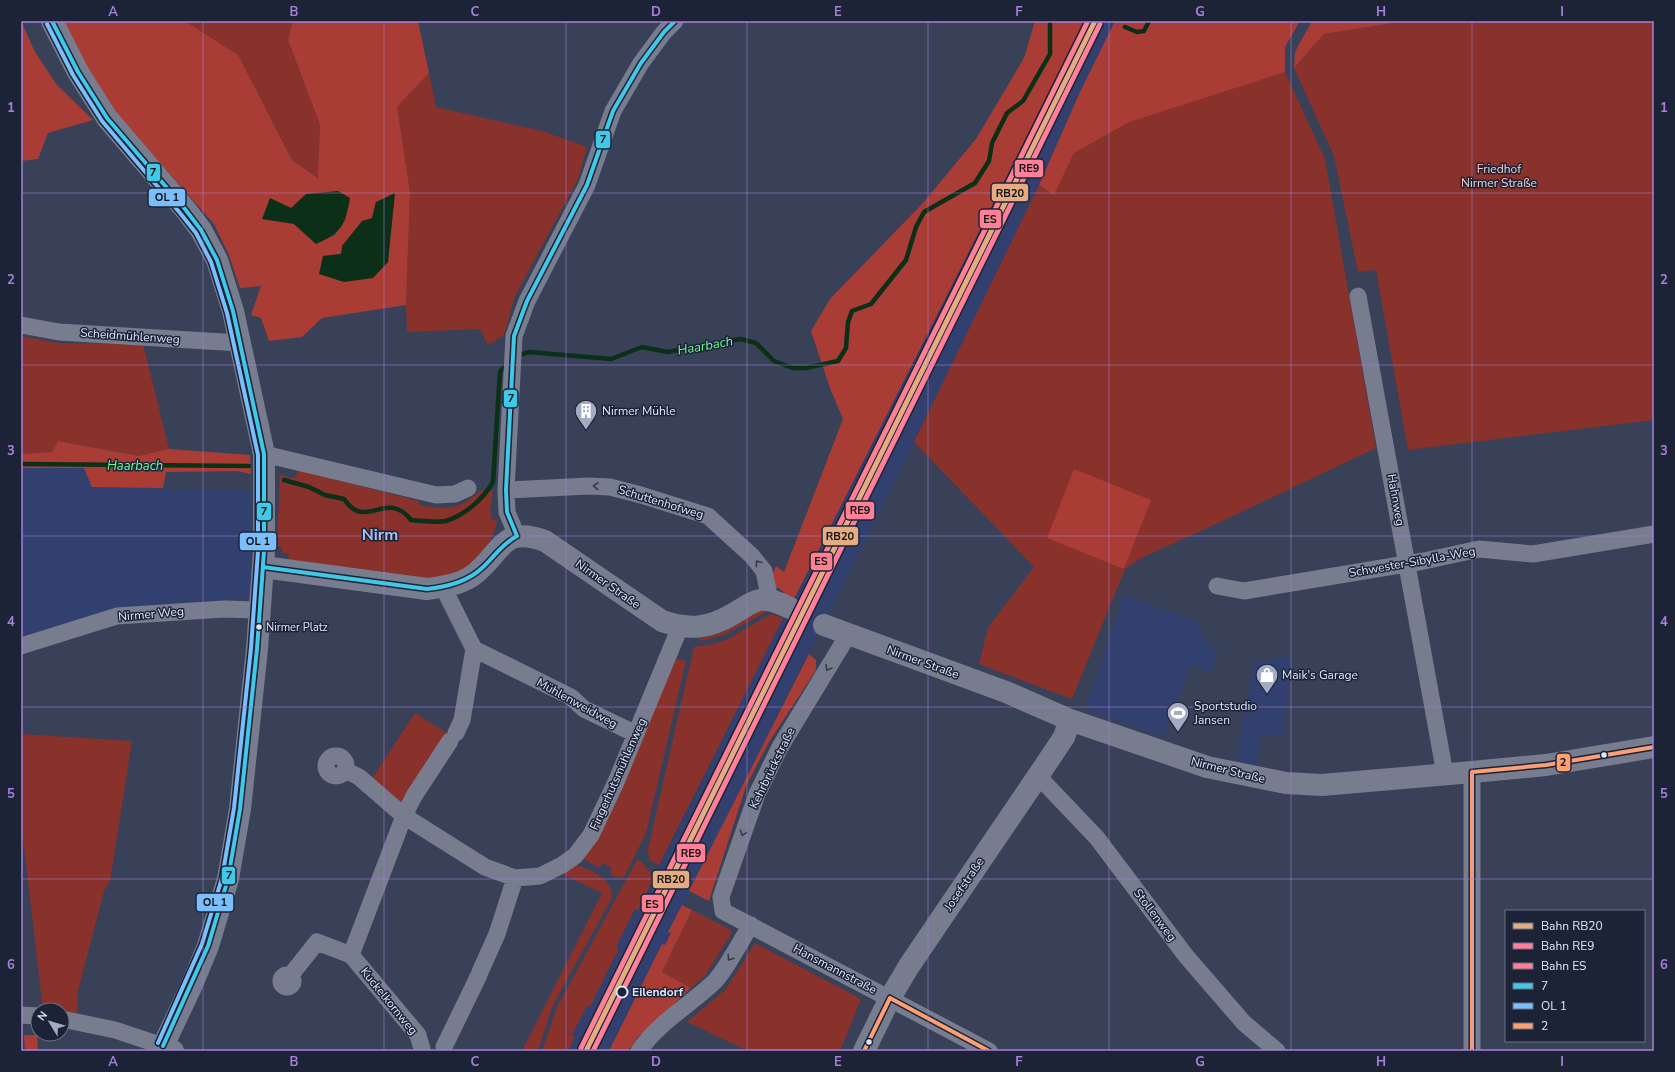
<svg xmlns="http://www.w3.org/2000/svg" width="1675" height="1072" font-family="'Nunito Sans',sans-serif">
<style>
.built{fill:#324070}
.green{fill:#89312b}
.forest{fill:#a93d35;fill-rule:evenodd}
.water{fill:#0b2f17}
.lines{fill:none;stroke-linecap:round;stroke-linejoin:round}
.stream{stroke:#0b2f17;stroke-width:4.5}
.tertiary-tunnel{stroke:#525a71;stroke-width:22;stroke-dasharray:22 11;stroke-linecap:butt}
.minor{stroke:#777d8f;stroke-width:17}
.tertiary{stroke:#777d8f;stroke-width:22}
.bus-1-casing{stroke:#1c2337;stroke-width:7}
.bus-2-casing{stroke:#1c2337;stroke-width:7}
.bus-3-casing{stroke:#1c2337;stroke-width:7}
.bus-1{stroke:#40c8e6;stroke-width:4}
.bus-2{stroke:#7abffc;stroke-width:4}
.bus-3{stroke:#fd9f72;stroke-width:4}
.rail-1-casing{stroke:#1c2337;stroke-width:8}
.rail-2-casing{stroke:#1c2337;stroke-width:8}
.rail-3-casing{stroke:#1c2337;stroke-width:8}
.rail-1{stroke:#e5ac83;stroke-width:5}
.rail-2{stroke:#ff8098;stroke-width:5}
.rail-3{stroke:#ff8092;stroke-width:5}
.oneway{stroke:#333a4d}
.grid{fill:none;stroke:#a880da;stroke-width:1;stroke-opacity:0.55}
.bus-dot{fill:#dee6fc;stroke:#1c2337;stroke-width:1.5}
.stop-dot{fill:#1c2337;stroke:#dee6fc;stroke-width:2}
.labels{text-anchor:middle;stroke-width:3;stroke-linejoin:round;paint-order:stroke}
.bus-label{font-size:11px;fill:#dee6fc;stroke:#1c2337;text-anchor:start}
.park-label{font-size:12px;fill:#f2d0ca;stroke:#1c2337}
.street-label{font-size:12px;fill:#dee6fc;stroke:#1c2337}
.poi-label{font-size:12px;fill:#dee6fc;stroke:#1c2337;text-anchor:start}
.stop-label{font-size:12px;font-weight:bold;fill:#dee6fc;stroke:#1c2337;text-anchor:start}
.water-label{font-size:13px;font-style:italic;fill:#6bfe92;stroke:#1c2337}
.district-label{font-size:16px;font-weight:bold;fill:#aabdf3;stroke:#1c2337}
.line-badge{stroke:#1c2337;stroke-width:1.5}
.pale-badge-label{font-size:11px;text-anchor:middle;font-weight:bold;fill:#111}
.neatline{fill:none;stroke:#a880da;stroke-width:1.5}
.grid-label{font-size:13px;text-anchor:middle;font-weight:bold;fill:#a880da}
</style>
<rect width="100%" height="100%" fill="#394159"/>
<path class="built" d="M1085,21H1115L1080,92L1039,185L914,442L669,932L671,933L665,946L662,944L609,1051H568L575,1037L572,1035L587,1006L590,1007L619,949L616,947L635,909L638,910L781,621L793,601Z
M21,468H85L92,487L251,491V598L116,608L21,638Z
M1124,595L1195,621L1210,646L1218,648L1211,672L1190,665L1164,738L1085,709Z
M1291,656L1283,736L1260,735L1257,770L1236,765L1254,661Z"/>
<path class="green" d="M185,21H293L288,40L320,125L319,178L292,160L238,55Z
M1406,21H1654V420L1408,450L1376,270L1358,272L1334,156L1294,68L1324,34Z
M1285,72L1325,159L1376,448L1214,525L1143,557L1125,569L1072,699L979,664L988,628L1034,567L914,442L1039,185L1054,195L1074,153L1129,121Z
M429,73L436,107L542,131L587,147L578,179L515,296L504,335L488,345L480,329L407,332L406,305L410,192L397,107Z
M21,336L57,343L143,344L169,449L139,456L58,441L52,452L21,454Z
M298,470L419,501V505C449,510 458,510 482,490L493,491L490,510L492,520H497C491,555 463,579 427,581C415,582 400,577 388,575C354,570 321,565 288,560L289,553H282V547L277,546L280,475L290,478L296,477Z
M772,609L724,635L699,641V638L723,632L758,610Z
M771,614L783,618L659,865L649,860L648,849L694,647L714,644L728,639Z
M675,659L686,661L646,833L624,877L619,878L610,874L612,868L602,863L599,868L583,858Z
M415,713L449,734L406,800L398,802L371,780Z
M21,734L132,741L110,881L104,891L78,991L77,1013L62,1012V1010H43L21,821Z
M637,860L641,861L654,877L638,910L635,909L616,947L619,948L590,1007L587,1006L572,1035L575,1037L568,1051H542L557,1007Z
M576,864C592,872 612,877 612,898L553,1005L538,1051H522L602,893L562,874Z
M692,910L731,930L732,932L705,976L691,988L662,972Z
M755,943L861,999L840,1051H748L687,1022L726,989Z"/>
<path class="forest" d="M21,21L35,52L57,85L93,120L48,133L38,159L21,161Z
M58,21H185L238,55L292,160L318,178L320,125L288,40L293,21H418L429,73L397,107L410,192L406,305L322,318L302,337L269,341L261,318L251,315L261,286L240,288L229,255L214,224L113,110ZM270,199L291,208L346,218L335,235L316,244L294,224ZM376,202L390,232L388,262L323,256L341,254L372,218Z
M1035,21H1085L793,601L779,588H773L771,578L776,566L784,572L843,419L830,388L811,331L830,299L923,203L976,139L1024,58Z
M1115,21H1300L1285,47V72L1129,122L1074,153L1054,195L1039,185L1080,92Z
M1312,21H1406L1324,34L1294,68L1295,52Z
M58,441L139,456L169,449L250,455L251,474L237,471L166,472L163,488L92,487L84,468H21V454L52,452Z
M1074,469L1151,500L1124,569L1047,538Z
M809,654L816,660V670L769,742L746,786L709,901L689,891Z
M682,905L692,910L662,972L691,988L638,1037L628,1051H609L662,944L665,945L671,933L668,932Z
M24,1035H37L38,1051H25Z"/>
<path class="water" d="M338,191L350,198C345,226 342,232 316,244L294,224L262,219L270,198L291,208L306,194Z
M395,193L388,262L373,278L344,282L319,274L323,256L341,254L342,246L362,221L372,218L376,202Z"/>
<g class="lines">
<path class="stream" d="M1125,27L1137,32L1144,31L1149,21
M523,354L529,352L611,359L642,347L667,352L740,339L756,343L774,361L793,368H806L838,361L846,348L848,322L852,311L871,304L906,260L916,227L924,212L975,183L989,161L992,143L1007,113L1023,101L1050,54V21
M21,464L249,466
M284,480L309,487L325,495L344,499C366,532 386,488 411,520C422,521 435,523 446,521C465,515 483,499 493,482L500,372L504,367"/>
<path class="tertiary-tunnel" d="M790,608L824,625"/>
<path class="minor" d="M1358,296L1445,774
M21,325L59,332L240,343
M264,454L436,495L455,494L468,488
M506,490L589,486L610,487L641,495L708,516L752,556L764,571L770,600
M517,536L507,512L506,490L514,336L527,301L587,185L613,111L641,63L664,32L675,21
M1217,586L1244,591L1424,561L1479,549L1533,554L1654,534
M443,587L474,649L571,697L584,709L636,734
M848,635L780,747L757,794L721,897L723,911L989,1051
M21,646L117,616L224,609L260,610
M456,733L462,720L474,649
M326 766a10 10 0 1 1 20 0a10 10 0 1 1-20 0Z
M345,770L359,777L404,816L485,867L515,878L540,876L562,865L575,856L591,835L616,782L680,627
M1038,776L1097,838L1186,956L1244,1023L1277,1051
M351,955L404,816L414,796L450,741
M480,972L497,934L515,878
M281 981a6 6 0 1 1 12 0a6 6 0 1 1-12 0Z
M290,976L317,942L351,955L418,1035L422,1049
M21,1015L38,1016
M62,1019L115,1030L163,1046
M444,1047L479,975
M639,1051C657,1024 688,1006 712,984C724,974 741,940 751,925
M1472,1051V772"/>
<path class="tertiary" d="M52,21L78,72L107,118L185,209L201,230L217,260L233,311L264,454V551L257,649L240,809L228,879L208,946L191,987L163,1046L173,1051
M263,567L427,589C442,587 459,585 472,576C502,555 500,524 545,541L662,621C689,630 708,629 733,614C742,609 750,602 760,600C770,598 781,604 790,608
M824,625L1006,692L1070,720L1207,767L1286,783L1322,785L1472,772L1546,765L1654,747
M864,1051L890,998L909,966L1038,776L1064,737L1070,720"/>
<g class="bus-1-casing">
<path id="bus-1" d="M52,21L78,72L107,118L185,209L201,230L217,260L233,311L264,454V551L257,649L240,809L228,879L208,946L163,1046
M517,536L507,512L506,490L514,336L527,301L587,185L613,111L641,63L664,32L675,21
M263,567L427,589C447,587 467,582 482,568C494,557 502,544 517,536"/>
</g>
<g class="bus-2-casing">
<path id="bus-2" d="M47,24L73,75L102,121L180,213L196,233L211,262L227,313L258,455V551L251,648L234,808L222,878L202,944L158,1043"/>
</g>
<g class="bus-3-casing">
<path id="bus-3" d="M1472,772L1546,765L1654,747
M1472,772V1051
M890,998L989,1051
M864,1051L890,998"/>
</g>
<use href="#bus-1" class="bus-1"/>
<use href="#bus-2" class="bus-2"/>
<use href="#bus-3" class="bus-3"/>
<g class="rail-1-casing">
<path id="rail-1" d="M586,1051L1095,21"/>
</g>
<g class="rail-2-casing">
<path id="rail-2" d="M593,1051L1100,24"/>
</g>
<g class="rail-3-casing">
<path id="rail-3" d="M581,1048L1088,21"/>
</g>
<use href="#rail-1" class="rail-1"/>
<use href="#rail-2" class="rail-2"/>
<use href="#rail-3" class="rail-3"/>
</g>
<defs><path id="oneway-chevron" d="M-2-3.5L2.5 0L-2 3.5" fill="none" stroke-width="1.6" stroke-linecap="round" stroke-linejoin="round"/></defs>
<g class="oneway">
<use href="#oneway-chevron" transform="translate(596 486) rotate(-177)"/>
<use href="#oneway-chevron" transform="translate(758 563) rotate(-128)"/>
<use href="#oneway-chevron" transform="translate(828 668) rotate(121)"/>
<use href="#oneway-chevron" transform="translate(743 833) rotate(109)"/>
<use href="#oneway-chevron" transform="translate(730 958) rotate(123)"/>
</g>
<path class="grid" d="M203,21V1051M384,21V1051M566,21V1051M747,21V1051M928,21V1051M1109,21V1051M1291,21V1051M1472,21V1051M21,193H1654M21,365H1654M21,536H1654M21,707H1654M21,879H1654"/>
<defs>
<g id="building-pin" transform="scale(1.15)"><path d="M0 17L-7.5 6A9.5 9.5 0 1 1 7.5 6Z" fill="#a4acc3" stroke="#1c2337"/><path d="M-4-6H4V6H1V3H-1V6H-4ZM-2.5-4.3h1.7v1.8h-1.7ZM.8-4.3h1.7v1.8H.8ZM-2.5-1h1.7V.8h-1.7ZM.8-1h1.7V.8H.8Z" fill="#fff"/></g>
<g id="shop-pin" transform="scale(1.15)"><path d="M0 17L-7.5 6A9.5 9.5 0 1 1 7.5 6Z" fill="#a4acc3" stroke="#1c2337"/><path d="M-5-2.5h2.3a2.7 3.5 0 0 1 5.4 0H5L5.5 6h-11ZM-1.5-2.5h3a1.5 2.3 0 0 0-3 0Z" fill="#fff"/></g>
<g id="stadium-pin" transform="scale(1.15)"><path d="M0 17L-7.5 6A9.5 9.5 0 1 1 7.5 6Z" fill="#a4acc3" stroke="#1c2337"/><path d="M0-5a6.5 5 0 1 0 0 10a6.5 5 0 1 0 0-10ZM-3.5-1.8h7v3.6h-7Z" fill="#fff"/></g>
</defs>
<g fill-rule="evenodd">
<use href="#building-pin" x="586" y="411"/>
<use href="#shop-pin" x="1267" y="675"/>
<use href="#stadium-pin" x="1178" y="713"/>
</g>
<g class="bus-dot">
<circle cx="259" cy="627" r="3.5"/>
<circle cx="1604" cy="755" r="3.5"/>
<circle cx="869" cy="1042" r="3.5"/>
</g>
<circle class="stop-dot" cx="622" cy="992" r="5.5"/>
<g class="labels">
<g class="bus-label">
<text x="266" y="631">Nirmer Platz</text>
</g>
<g class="park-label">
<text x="1499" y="173">Friedhof<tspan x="1499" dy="14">Nirmer Straße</tspan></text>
</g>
<g class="street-label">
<text transform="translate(130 336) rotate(4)" y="4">Scheidmühlenweg</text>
<text transform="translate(1396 500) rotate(80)" y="4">Hahnweg</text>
<text transform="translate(661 502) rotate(17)" y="4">Schuttenhofweg</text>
<text transform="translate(1412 562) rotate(-10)" y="4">Schwester-Sibylla-Weg</text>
<text transform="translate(608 584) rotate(35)" y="4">Nirmer Straße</text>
<text transform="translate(151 614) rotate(-5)" y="4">Nirmer Weg</text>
<text transform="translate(923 662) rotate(20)" y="4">Nirmer Straße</text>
<text transform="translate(577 703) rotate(29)" y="4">Mühlenweidweg</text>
<text transform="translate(772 768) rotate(-64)" y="4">Kehrbrückstraße</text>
<text transform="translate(1228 770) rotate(14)" y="4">Nirmer Straße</text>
<text transform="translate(618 774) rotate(-66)" y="4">Fingerhutsmühlenweg</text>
<text transform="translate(964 884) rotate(-56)" y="4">Josefstraße</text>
<text transform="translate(1155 915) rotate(53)" y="4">Stollenweg</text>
<text transform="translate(835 969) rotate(28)" y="4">Hansmannstraße</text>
<text transform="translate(389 1001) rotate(51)" y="4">Kuckelkornweg</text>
</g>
<g class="poi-label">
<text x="602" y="415">Nirmer Mühle</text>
<text x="1282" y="679">Maik's Garage</text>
<text x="1194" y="710">Sportstudio<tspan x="1194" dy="14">Jansen</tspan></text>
</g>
<g class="stop-label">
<text x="632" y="996">Eilendorf</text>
</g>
<g class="water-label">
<text transform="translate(705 345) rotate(-10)" y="5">Haarbach</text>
<text x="135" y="470">Haarbach</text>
</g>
<g class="district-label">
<text x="380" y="540">Nirm</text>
</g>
</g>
<g class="line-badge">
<rect x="595" y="130" width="16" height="19" rx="4" fill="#40c8e6"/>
<rect x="1014" y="159" width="30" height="19" rx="4" fill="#ff8098"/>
<rect x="146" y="163" width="15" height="19" rx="4" fill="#40c8e6"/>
<rect x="991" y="183" width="38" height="19" rx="4" fill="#e5ac83"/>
<rect x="148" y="188" width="38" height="19" rx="4" fill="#7abffc"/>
<rect x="979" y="209" width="23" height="20" rx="4" fill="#ff8092"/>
<rect x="503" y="389" width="15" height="19" rx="4" fill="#40c8e6"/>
<rect x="845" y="501" width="30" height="19" rx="4" fill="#ff8098"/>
<rect x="256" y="502" width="16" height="19" rx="4" fill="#40c8e6"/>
<rect x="822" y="526" width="37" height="20" rx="4" fill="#e5ac83"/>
<rect x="239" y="532" width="38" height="19" rx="4" fill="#7abffc"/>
<rect x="810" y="552" width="23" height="19" rx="4" fill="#ff8092"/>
<rect x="1556" y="753" width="15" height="19" rx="4" fill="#fd9f72"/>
<rect x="676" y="843" width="30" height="20" rx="4" fill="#ff8098"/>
<rect x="221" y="866" width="15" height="19" rx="4" fill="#40c8e6"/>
<rect x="652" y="870" width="38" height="19" rx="4" fill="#e5ac83"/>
<rect x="196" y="893" width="38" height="19" rx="4" fill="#7abffc"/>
<rect x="641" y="894" width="23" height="19" rx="4" fill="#ff8092"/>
</g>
<g class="pale-badge-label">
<text x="603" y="143">7</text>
<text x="1029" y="172">RE9</text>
<text x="153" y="176">7</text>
<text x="1010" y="197">RB20</text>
<text x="167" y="201">OL 1</text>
<text x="990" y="223">ES</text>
<text x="511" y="402">7</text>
<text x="860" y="514">RE9</text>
<text x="264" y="515">7</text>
<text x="840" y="540">RB20</text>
<text x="258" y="545">OL 1</text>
<text x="821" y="565">ES</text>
<text x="1563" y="766">2</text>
<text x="691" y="857">RE9</text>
<text x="229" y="879">7</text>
<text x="671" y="883">RB20</text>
<text x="215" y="906">OL 1</text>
<text x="652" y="908">ES</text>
</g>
<rect width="1675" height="1072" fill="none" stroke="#1c2337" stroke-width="44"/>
<rect x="1505" y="910" width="140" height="132" fill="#1c2337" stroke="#6a7186"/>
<rect x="1513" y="923" width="20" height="6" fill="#e5ac83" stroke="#6a7186"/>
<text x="1541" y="930" font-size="12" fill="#dee6fc">Bahn RB20</text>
<rect x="1513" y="943" width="20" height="6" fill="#ff8098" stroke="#6a7186"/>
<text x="1541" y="950" font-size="12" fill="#dee6fc">Bahn RE9</text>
<rect x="1513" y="963" width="20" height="6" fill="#ff8092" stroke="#6a7186"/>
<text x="1541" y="970" font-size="12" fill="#dee6fc">Bahn ES</text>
<rect x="1513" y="983" width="20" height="6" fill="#40c8e6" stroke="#6a7186"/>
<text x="1541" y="990" font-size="12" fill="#dee6fc">7</text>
<rect x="1513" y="1003" width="20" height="6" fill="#7abffc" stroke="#6a7186"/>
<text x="1541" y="1010" font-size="12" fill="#dee6fc">OL 1</text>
<rect x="1513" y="1023" width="20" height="6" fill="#fd9f72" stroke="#6a7186"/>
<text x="1541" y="1030" font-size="12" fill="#dee6fc">2</text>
<g transform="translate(50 1022) rotate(308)"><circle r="19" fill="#1c2337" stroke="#6a7186"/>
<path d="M0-3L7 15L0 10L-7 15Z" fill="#a4acc3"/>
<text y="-6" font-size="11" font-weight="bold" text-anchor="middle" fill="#dee6fc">N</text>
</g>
<rect x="22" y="22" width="1631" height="1028" class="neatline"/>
<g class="grid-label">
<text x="113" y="16">A</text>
<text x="294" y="16">B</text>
<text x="475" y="16">C</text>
<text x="656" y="16">D</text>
<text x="838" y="16">E</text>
<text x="1019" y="16">F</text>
<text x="1200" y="16">G</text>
<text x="1381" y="16">H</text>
<text x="1562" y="16">I</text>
<text x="11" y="112">1</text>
<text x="1664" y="112">1</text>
<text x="11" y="284">2</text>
<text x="1664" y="284">2</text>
<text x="11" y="455">3</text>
<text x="1664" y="455">3</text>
<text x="11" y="626">4</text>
<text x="1664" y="626">4</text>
<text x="11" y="798">5</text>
<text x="1664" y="798">5</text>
<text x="11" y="969">6</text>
<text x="1664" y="969">6</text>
<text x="113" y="1066">A</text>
<text x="294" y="1066">B</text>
<text x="475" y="1066">C</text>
<text x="656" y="1066">D</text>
<text x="838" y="1066">E</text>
<text x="1019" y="1066">F</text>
<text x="1200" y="1066">G</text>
<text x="1381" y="1066">H</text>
<text x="1562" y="1066">I</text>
</g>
</svg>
